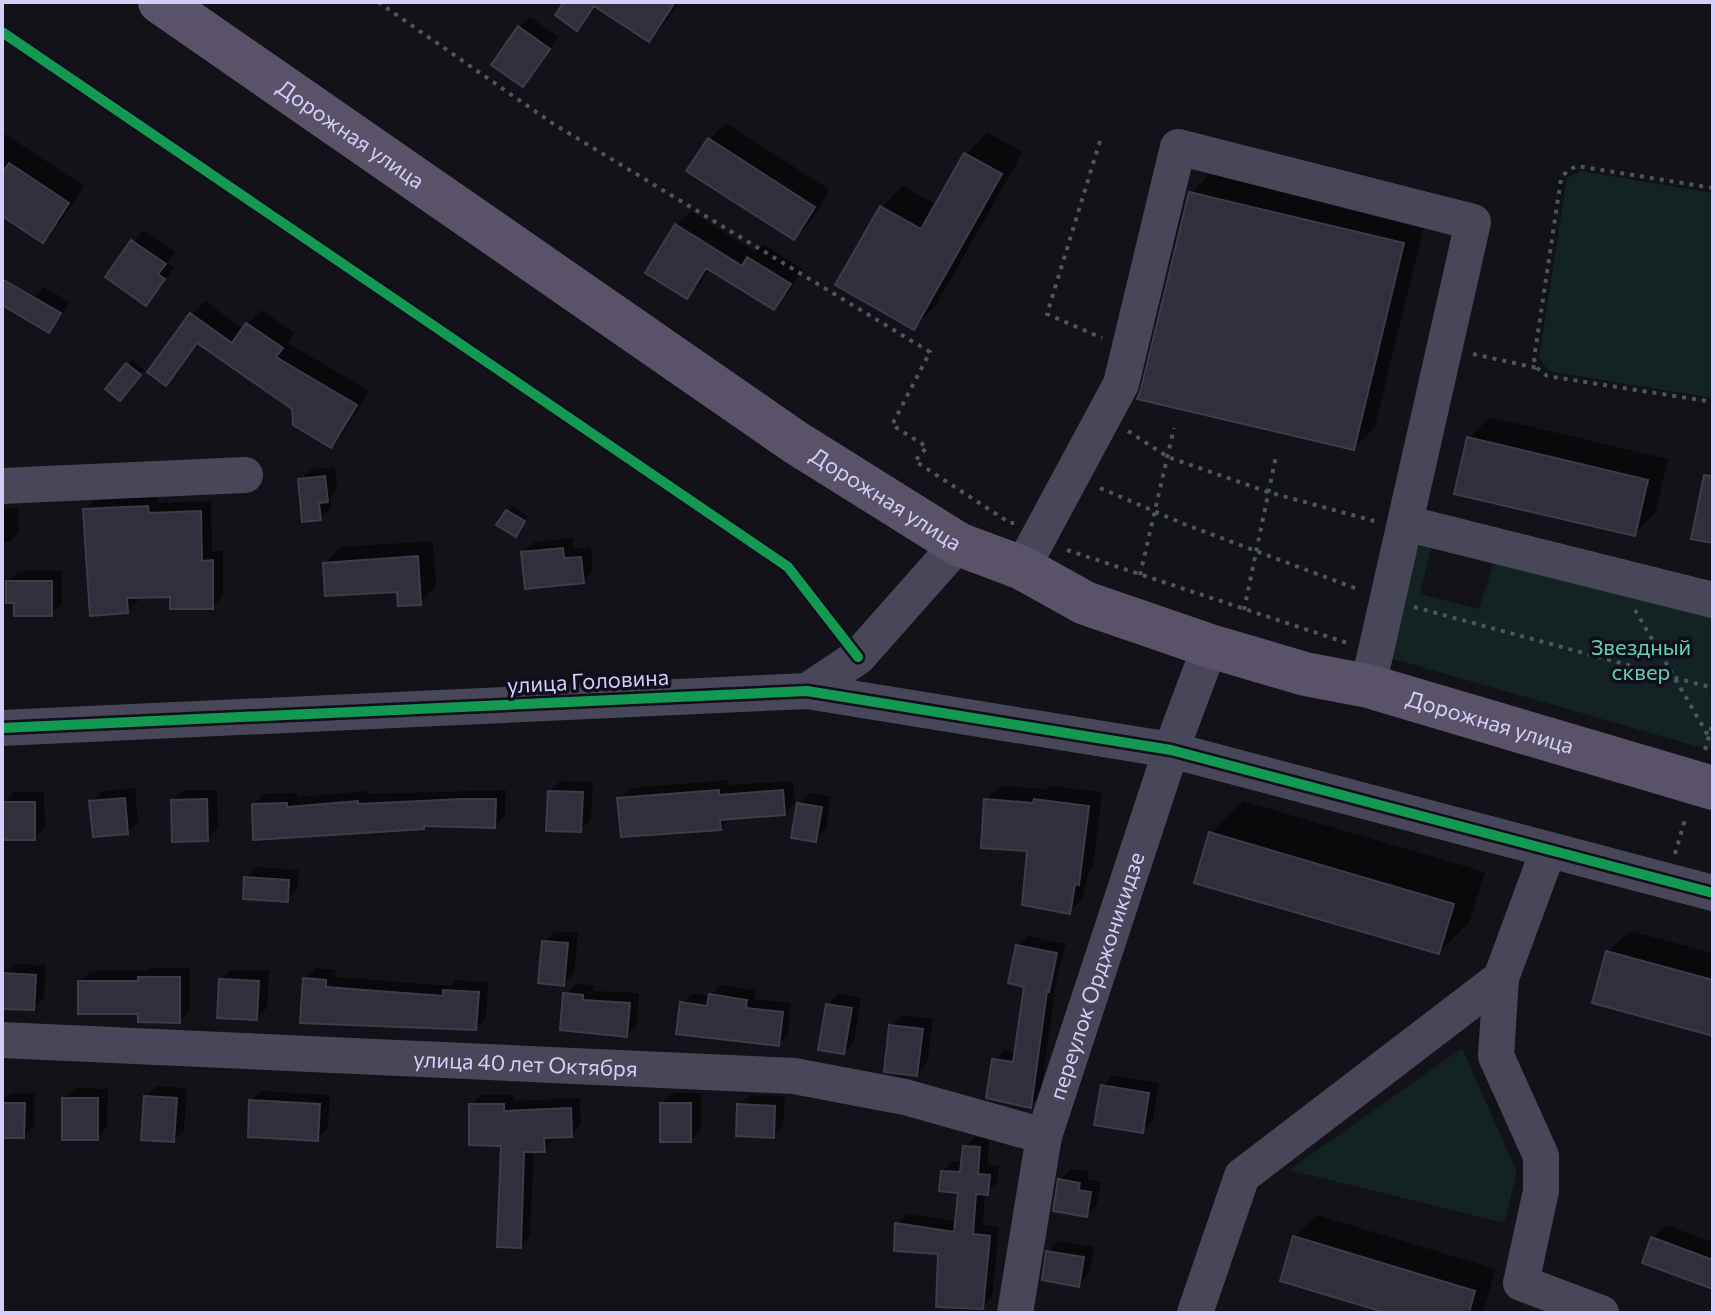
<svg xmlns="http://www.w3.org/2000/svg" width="1715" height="1315" font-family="Commissioner,sans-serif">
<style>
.green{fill:#122322}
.shadow{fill:#0007}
.building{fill:#302f3b;stroke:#3e3c4b;stroke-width:2}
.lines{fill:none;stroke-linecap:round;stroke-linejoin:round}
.path{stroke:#4a5660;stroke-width:4;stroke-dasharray:4 6;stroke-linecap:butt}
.minor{stroke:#484759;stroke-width:36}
.major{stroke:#595269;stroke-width:44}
.cycleway-casing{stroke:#100e1c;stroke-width:15}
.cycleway{stroke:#139951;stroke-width:10}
.labels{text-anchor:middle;stroke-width:7;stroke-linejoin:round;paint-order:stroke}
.street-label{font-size:22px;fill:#d3cff9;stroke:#100e1c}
.park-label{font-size:22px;fill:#65d0b2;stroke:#100e1c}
</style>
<rect width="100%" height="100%" fill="#121218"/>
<path class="green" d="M1581,171L1713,193V398L1548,371L1539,357L1567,178Z
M1417,540L1432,544L1420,594L1479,609L1497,552L1713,608V751L1390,658Z
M1462,1048L1517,1172L1504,1223L1289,1170Z"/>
<path class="shadow" d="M566,2H679L665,23L649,39L598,6L577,28Z
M530,17L559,37L523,84L520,27Z
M726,123L830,190L810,222L793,238L689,171L710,139Z
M2,132L84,186L59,224L43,240L2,214Z
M987,132L1023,152L936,305L914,327L882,207L903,186L937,205L966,154Z
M1212,171L1425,222L1375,427L1354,448L1191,193Z
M691,211L755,252L763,244L803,269L788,293L774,308L710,268L701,282L687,297L676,226Z
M143,230L175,252L167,263L174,268L146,304L108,277Z
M44,287L70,302L59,320L48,330L34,298Z
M205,301L244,329L261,310L295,333L288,343L369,391L344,432L331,445L294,407L199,343L166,383L192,314Z
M132,360L144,369L125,394L108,388Z
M1490,417L1668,459L1656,512L1634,534L1469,438Z
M335,467L337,489L330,497L331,508L320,518L300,480L311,469Z
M158,496L159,503L211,501L212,551H223V596L212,607L172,595L137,596L138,601L127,611L85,509L96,499Z
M512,506L528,516L515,535L499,525Z
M2,508H18L19,532L9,542H2Z
M573,538L574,549L591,547L593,571L583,581L523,552L534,542Z
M433,541L436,586L420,603L399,590L325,563L341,547Z
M19,571H62V604L51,614L16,601L8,581Z
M728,780L729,785L793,781L795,803L784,814L731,817L720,828L619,799L630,788Z
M560,781L593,782L591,819L580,830L550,791Z
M1000,786L1046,789L1050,786L1102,792L1093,868L1088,873L1083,898L1069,912L1029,849L986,800Z
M135,788L138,822L127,832L92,802L102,791Z
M184,790H217L218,828L207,839L173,801Z
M506,790L505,815L495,826L426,824L423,827L254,805L264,794L297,793V797L368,791V794Z
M14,792H44L45,827L34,838L4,803Z
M810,793L831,797L826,829L815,839L799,804Z
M1243,801L1485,872L1470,921L1439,952L1211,833Z
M257,867L299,870L297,889L287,900L246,878Z
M555,931L578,933L574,973L563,984L544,942Z
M1630,931L1713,953V1033L1608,952Z
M1028,936L1066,944L1056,982L1041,1095L1031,1105L994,1060L1004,1050L1016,1052L1026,985L1018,946Z
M15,964L46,965L44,998L33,1008L4,974Z
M151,968H190V1010L179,1021L140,1012L80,981L91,971H147Z
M316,968L336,970L335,977L451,986L456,980L488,982L486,1017L476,1028L302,1021L305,979Z
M231,970L269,971L267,1008L256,1018L221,980Z
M576,984L593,985V991L639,993L637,1025L627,1035L565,994Z
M720,985L756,990L755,999L791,1003L788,1035L778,1044L682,1003L692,994L710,996Z
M838,994L861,998L854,1042L844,1052L828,1005Z
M902,1015L933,1019L927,1063L917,1074L891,1026Z
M1113,1075L1159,1083L1153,1120L1142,1131L1103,1086Z
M157,1086L187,1088L184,1130L173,1140L146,1097Z
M75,1088L108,1089L107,1127L97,1138L64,1099Z
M262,1091L330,1095L328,1128L317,1139L251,1101Z
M11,1093H35L34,1126L23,1136H2V1102Z
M672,1093H701V1129L690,1140L662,1103Z
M482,1095H514V1101L580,1098L581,1124L571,1135L554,1136V1139L544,1150H534L530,1236L520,1246L503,1144L471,1105Z
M750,1095L785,1096L783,1125L773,1136L739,1105Z
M975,1137L989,1138L988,1165L999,1166L997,1183L985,1193L983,1225L999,1227L992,1297L982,1307L940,1252L897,1224L907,1214L957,1221L960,1191L942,1171L953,1161L963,1162L965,1147Z
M1071,1169L1089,1172L1088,1179L1101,1182L1097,1204L1086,1215L1060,1180Z
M1317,1215L1496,1269L1483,1312L1394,1313L1295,1237Z
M1666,1225L1713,1242V1287L1653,1238Z
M1059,1241L1094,1247L1089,1274L1078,1285L1048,1252Z"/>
<path class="building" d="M564,2H675L649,42L594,6L577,31L555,15Z
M518,26L550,49L523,87L491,65Z
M708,138L815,207L794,240L686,171Z
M964,153L1002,174L914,330L835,285L880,206L921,229Z
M9,163L69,203L43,243L2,216V173Z
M1189,192L1404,243L1354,450L1137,399L1141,389Z
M675,224L742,266L747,257L791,284L774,310L706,268L687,299L645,273Z
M131,240L166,264L158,274L165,279L146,306L105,277Z
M2,279L61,313L49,333L2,305Z
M190,313L232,343L246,323L283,348L276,357L357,405L331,448L293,425L292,409L197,343L166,386L147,372Z
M126,363L141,375L120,401L105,389Z
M1467,437L1648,480L1635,536L1454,494Z
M1704,475L1713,476V543L1691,539Z
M325,476L328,502L319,503L321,520L302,522L298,479Z
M148,506L149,513L201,511L202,561L213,560V609H170V597L127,598L128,613L90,616L83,509Z
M506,510L525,521L516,537L496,525Z
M563,548L564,558L581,557L584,583L525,589L521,552Z
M418,556L421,605L398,606L397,592L325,596L323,563Z
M6,581H52V616H14V603H6Z
M719,790V795L783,790L785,815L720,820L721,830L621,837L617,798Z
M548,791L583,792L581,832L546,831Z
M125,798L128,834L93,837L89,801Z
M207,799L208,841L172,842L171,800Z
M463,799H496L495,828L424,826V829L253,840L252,804L287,803V807L358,801V804Z
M984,799L1033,803L1034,799L1089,806L1079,885L1075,884L1070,914L1022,905L1027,851L981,848Z
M2,802H35V840H2Z
M797,803L822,807L816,842L791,838Z
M1209,832L1454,904L1439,954L1194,883Z
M244,877L289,880L288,902L243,899Z
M542,941L568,943L564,986L538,983Z
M1016,945L1057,953L1049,992L1047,991L1031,1108L986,1098L992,1059L1013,1062L1024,987L1008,983Z
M1606,951L1713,980V1036L1592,1003Z
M2,973L36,975L34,1010L2,1009Z
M138,977H180V1023L138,1022V1014H78V981H138Z
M303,978L326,980V987L443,996V990L479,992L476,1030L300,1023Z
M219,979L259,981L257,1020L217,1018Z
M563,993L583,995V1000L630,1003L627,1037L560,1030Z
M709,994L747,1000L746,1008L783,1012L779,1046L676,1034L680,1002L707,1006Z
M826,1004L852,1008L844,1054L818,1050Z
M889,1025L923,1029L917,1076L884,1072Z
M1101,1085L1149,1093L1143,1133L1094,1125Z
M144,1096L177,1098L174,1142L141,1140Z
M62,1098H98V1140H62Z
M249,1100L320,1104L318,1141L248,1137Z
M2,1103H25L24,1138H2Z
M660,1103H691V1142H660Z
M469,1104H504V1111L571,1108L572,1137L544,1138L545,1152H524L521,1248L497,1247L501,1146L469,1145Z
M737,1104L775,1106L774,1138L736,1136Z
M963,1146L980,1147L978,1174L990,1175L988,1195L976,1194L973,1234L990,1236L983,1309L936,1307L938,1254L894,1251L895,1223L954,1232L958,1193L939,1191L941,1171L960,1172Z
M1058,1179L1080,1183L1078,1190L1091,1192L1087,1217L1053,1211Z
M1293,1236L1475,1291L1469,1313H1387L1280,1281Z
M1651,1237L1713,1260V1289L1642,1263Z
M1046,1251L1084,1257L1079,1287L1042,1280Z"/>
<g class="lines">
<path class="path" d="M378,2L552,123L930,352L892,425L927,447L915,461L1010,523H1014
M1100,141L1047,314L1102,338
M1713,188L1577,166L1567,171L1561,179L1534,359L1537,368L1547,376L1713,402
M1473,354L1537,368
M1128,431L1168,457L1268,492L1374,521
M1100,488L1184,524L1360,590
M1067,550L1347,643
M1140,575L1174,428
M1414,607L1713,688
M1244,610L1276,456
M1635,610L1709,737L1713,735
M1705,750L1713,722
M1675,854L1686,816"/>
<g class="minor">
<path d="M2,486L245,475"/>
<path d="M1405,523L1713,600"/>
<path d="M1022,568L1121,384L1178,147L1473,222L1368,686"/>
<path d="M807,691L858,657L958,544"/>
<path d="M2,728L807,691L1171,750L1713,893"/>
<path d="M1548,851L1501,978L1496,1056L1541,1156V1191L1521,1283L1601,1313"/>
<path id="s1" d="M2,1040L794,1076L905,1097L1044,1136"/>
<path id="s2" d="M1015,1313L1044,1136L1171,750L1210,646"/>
<path d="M1195,1313L1242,1176L1501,978"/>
</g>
<path class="major" id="s3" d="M160,2L795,442L958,544L1022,568L1085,603L1210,646L1305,674L1368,686L1713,788"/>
<g class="cycleway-casing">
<path id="cycleway" d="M2,32L788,567L858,657
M2,728L807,691L1171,750L1713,893"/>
</g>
<use href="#cycleway" class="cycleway"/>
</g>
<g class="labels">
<g class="street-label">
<text dy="8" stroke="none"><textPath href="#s3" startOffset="232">Дорожная улица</textPath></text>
<text dy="8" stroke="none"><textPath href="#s3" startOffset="880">Дорожная улица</textPath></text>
<text transform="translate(588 681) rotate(-3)" y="8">улица Головина</text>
<text dy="8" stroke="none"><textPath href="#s3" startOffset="1528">Дорожная улица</textPath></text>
<text dy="8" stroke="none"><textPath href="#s2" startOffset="348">переулок Орджоникидзе</textPath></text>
<text dy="8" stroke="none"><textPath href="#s1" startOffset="524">улица 40 лет Октября</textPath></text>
</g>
<g class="park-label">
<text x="1641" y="655">Звездный<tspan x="1641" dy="25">сквер</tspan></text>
</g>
</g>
<rect width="1715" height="1315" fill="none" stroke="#d3cff9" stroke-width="8"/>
</svg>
